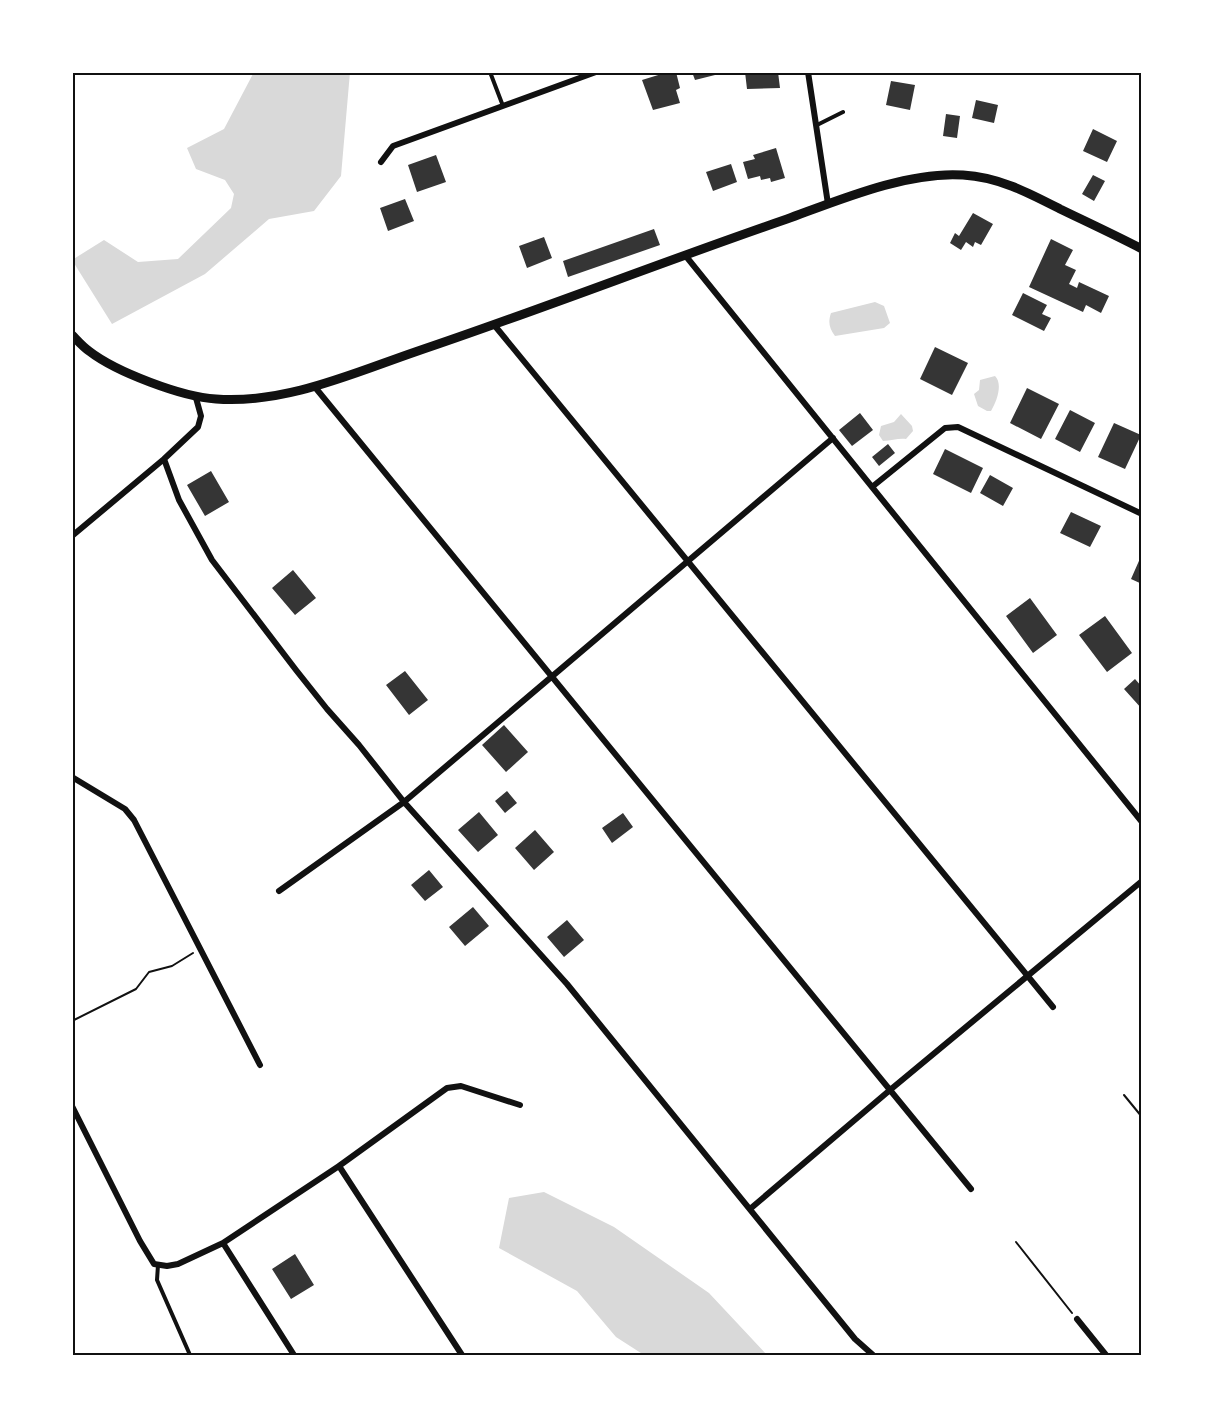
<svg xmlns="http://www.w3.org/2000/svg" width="1214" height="1427" font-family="'PT Sans',sans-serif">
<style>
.water{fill:#d9d9d9}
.building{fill:#353535}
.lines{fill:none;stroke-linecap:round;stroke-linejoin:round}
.path{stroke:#111;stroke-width:2}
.service{stroke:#111;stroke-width:4}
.minor{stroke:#111;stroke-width:6}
.tertiary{stroke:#111;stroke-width:9}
.neatline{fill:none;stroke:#111;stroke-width:2}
</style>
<rect width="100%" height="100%" fill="#fff"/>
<path class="water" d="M254,72H350L341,176L314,211L269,219L205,274L112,324L72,260L104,240L138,262L178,259L231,208L234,194L225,180L196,169L187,148L224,129Z
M875,302L884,306L890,323L884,328L835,336C829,328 828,322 831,313Z
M995,376C1003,384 997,401 991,411H987L978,406L974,394L979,390L980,380Z
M901,414L912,426L913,431L906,439C898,438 892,441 883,441L879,435L881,426L894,422Z
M544,1192L614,1227L709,1293L767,1355H644L616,1337L577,1291L499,1248L509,1198Z"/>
<path class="building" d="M668,72H676L680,88L676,90L680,103L653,110L642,80Z
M692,72H723V73L695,80Z
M745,72H778L780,88L747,89Z
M891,81L915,85L910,110L886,105Z
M976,100L998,105L994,123L972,118Z
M946,114L960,116L957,138L943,136Z
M1093,129L1117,141L1107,162L1083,151Z
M776,148L785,178L771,182L770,178L761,180L760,176L748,179L743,162L755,159L753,155Z
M436,155L446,182L417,192L408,165Z
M731,164L737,182L713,191L706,172Z
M1093,175L1105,181L1094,201L1082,194Z
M405,199L414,221L388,231L380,208Z
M973,213L993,224L981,245L975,242L973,247L966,242L961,250L950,243L955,233L959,236Z
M654,229L660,245L568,277L563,261Z
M544,237L552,258L527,268L519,246Z
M1051,239L1073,250L1065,265L1076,270L1069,284L1077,288L1079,282L1109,296L1101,313L1086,305L1083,312L1029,287Z
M1023,293L1047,305L1042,314L1051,318L1044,331L1012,315Z
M935,347L968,363L952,395L920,379Z
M1027,388L1059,404L1041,439L1010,423Z
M1070,410L1095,423L1080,452L1055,439Z
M860,413L873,430L852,446L839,430Z
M1114,423L1141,435L1125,469L1098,457Z
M888,444L895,453L879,466L872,457Z
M945,449L983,468L971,493L933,474Z
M211,471L229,502L205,516L187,485Z
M990,475L1013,488L1003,506L980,493Z
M1071,512L1101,526L1090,547L1060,533Z
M1142,554V584L1131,579Z
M293,570L316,598L295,615L272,588Z
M1030,598L1057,635L1033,653L1006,616Z
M1105,616L1132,653L1107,672L1079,635Z
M405,671L428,700L409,715L386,685Z
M1135,679L1142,687V709L1124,689Z
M504,725L528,752L506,772L482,745Z
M507,791L517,803L505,813L495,801Z
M479,812L498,835L478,852L458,830Z
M623,813L633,827L612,843L602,828Z
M535,830L554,852L534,870L515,848Z
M429,870L443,887L425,901L411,885Z
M473,907L489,926L465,946L449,927Z
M567,920L584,940L564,957L547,937Z
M295,1254L314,1285L291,1299L272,1269Z"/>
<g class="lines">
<path class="path" d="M72,1021L136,989L149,972L172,966L193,953
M1124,1095L1142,1117
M1016,1242L1072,1313"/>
<path class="service" d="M490,72L503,106
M817,125L843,112
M158,1265L157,1280L190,1355"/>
<path class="minor" d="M808,72L828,204
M381,162L393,146L596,72
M685,255L1142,822
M495,326L1053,1007
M314,386L971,1189
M164,459L179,500L212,560L296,670L327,709L359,745L404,802L567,984L855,1339L873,1355
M872,487L945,428L958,427L1142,514
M72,536L164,459L198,427L201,416L196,398
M72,777L125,809L134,820L260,1065
M279,891L404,802L833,438
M72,1106L140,1241L154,1264L167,1266L178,1264L223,1243L339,1166
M750,1209L890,1090L1142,881
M223,1243L294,1355
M1077,1319L1106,1355
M462,1355L339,1166L447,1088L461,1086L520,1105"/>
<path class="tertiary" d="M72,335C77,340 83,347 89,351C116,372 182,397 216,399C285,404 351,374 415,352C540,310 662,262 787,219C839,200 908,171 963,175C999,177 1029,193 1060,209C1087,222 1115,235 1142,249"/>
</g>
<rect width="1214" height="1427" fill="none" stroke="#ffffff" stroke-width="147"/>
<rect x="74" y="74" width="1066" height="1280" class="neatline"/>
</svg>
